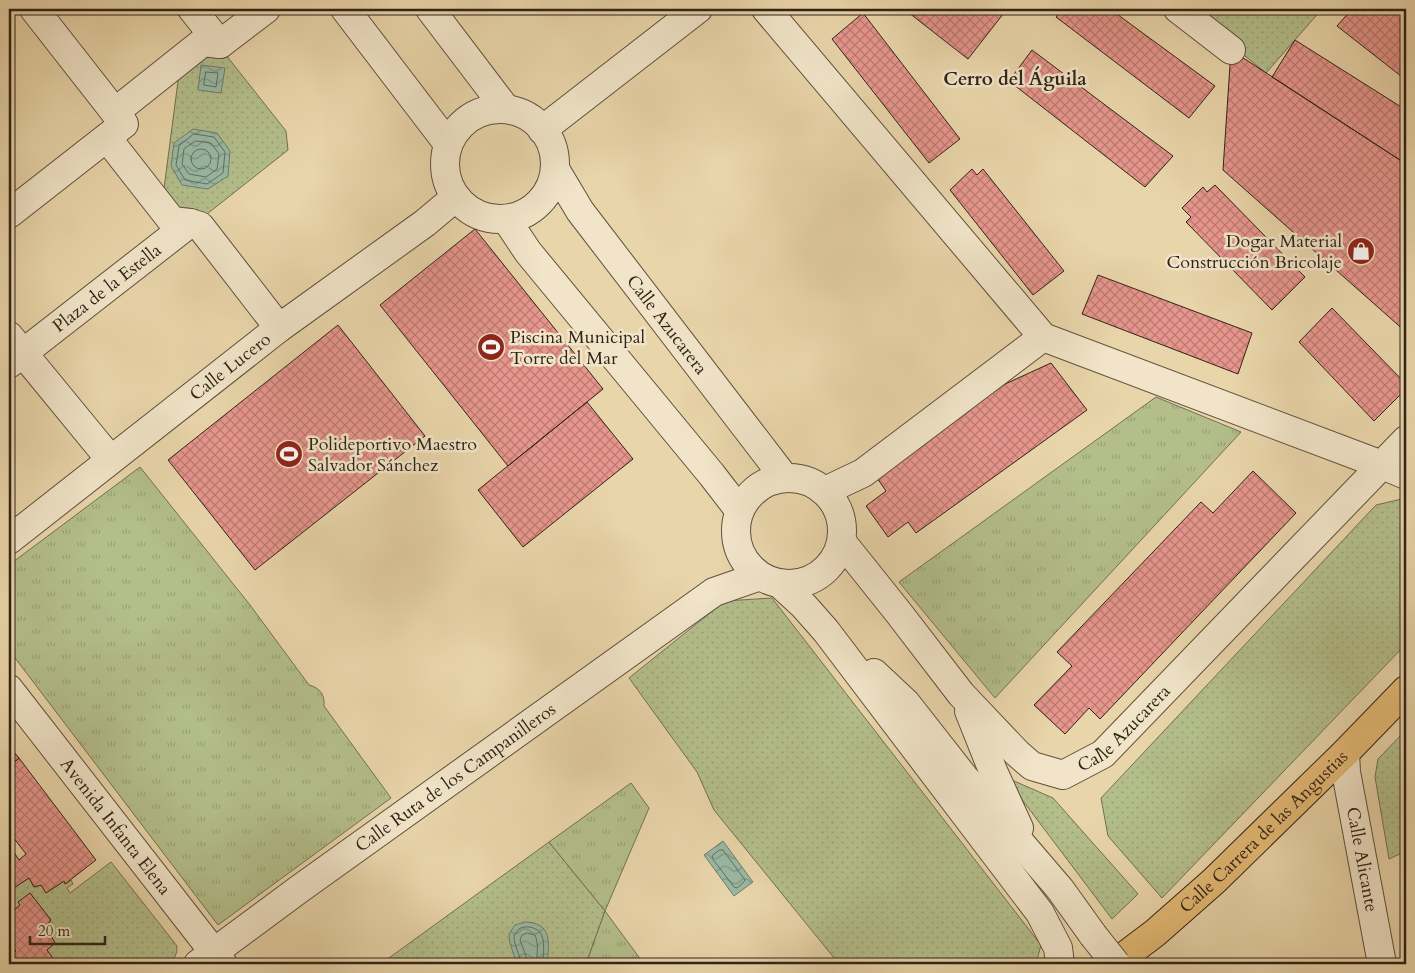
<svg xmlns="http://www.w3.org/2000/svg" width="1415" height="973" font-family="Cardo,serif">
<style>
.grass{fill:url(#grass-dots);stroke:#727052}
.park{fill:url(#park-tufts);stroke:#727052}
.water{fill:url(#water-waves);stroke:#6f7d6c}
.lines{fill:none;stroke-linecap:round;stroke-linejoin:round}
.shore{stroke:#646e5e;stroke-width:1}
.building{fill:url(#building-cross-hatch);stroke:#302318}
.minor-casing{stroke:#5e503c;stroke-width:30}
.major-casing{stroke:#302318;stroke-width:30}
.minor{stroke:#f1e4c8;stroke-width:28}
.major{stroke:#e4ba75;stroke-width:28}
.minor-bridge-casing{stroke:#5e503c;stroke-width:30;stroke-linecap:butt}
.minor-bridge{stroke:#f1e4c8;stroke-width:28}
.labels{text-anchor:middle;stroke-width:5;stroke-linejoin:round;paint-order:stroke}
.poi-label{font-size:18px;fill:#302318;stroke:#f1e4c8;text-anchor:start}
.street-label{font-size:18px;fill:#302318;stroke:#f1e4c8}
.neighbourhood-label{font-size:19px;font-weight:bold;fill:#302318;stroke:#f1e4c8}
</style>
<defs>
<pattern id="grass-dots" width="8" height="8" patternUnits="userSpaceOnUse" patternTransform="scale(1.25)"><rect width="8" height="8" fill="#b3be8b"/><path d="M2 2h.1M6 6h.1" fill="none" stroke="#9aa377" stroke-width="1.8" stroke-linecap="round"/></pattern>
<pattern id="park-tufts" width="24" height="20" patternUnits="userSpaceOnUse" patternTransform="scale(1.25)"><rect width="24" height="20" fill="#b3be8b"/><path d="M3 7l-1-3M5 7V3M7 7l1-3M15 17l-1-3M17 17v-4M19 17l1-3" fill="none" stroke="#9aa377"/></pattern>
<pattern id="water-waves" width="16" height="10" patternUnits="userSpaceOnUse" patternTransform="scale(1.25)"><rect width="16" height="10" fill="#99b9a4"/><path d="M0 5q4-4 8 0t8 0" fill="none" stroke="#7d9685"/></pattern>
<pattern id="building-cross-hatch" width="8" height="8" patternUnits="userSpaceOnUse" patternTransform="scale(1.25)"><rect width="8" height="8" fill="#e7968d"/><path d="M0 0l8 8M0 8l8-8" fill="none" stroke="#bc7a72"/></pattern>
</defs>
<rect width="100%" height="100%" fill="#e9d5aa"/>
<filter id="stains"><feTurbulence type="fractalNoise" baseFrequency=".004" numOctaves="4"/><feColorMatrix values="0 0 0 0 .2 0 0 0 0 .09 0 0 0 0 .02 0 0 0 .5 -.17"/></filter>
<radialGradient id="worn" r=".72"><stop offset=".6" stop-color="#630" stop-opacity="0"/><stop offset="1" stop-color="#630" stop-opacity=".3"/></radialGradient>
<path class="grass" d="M1187,9H1322L1266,73Z
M200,51L226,55L286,131L288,150L207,214L174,211L163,196L180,66Z
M1406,498V644L1162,898L1108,836L1101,798L1376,505Z
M772,598L1041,945L1036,964H839L714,810L697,772L629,678L725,601Z
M1406,730V851L1389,859L1375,777L1378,759Z
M1005,777L1053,798L1138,894L1112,919Z
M549,842L605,911L586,964L382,963Z
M111,862L177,946C177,955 175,958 168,964H57L47,950L55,943L46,927L51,920L30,893L20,905L10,914L9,912V891L29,878L34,887L41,885L46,893L64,881L66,884L71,880L73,884L67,888L70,893Z"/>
<path class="park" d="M1156,397L1241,432L995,698L899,582Z
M140,467L250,605L309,685C320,688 325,695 324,706L391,798L218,925L9,650V565Z
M631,783L649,808L605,911L644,964H586L605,911L549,842Z"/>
<path class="water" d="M201,65L225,68L221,93L198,90Z
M193,129L217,133L230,151L228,176L208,189L182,185L171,166L174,143Z
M723,841L753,882L734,896L704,855Z
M525,922C553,923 549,943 547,964H516C515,954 509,946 509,934L515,925Z"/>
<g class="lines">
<path class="shore" d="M206,72L218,73L216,87L204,85Z
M194,134L214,137L225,152L223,173L207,184L185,180L176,165L179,146Z
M196,141L211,143L219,154L217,169L206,177L189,174L182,164L184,149Z
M191 159a10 10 0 1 1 20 0a10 10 0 1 1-20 0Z
M720,850H723L745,880L744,882L737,888L734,887L712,858L713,855Z
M521,964C520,954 514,946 514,936C515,934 517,931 519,929C526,924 540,928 542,936C545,945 543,955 543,964
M528,964L526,956L520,940L522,935L527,933L535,935C539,944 537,955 536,964"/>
</g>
<path class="building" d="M904,9H1007L968,59Z
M1062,9H1110L1215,86L1189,118L1056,17Z
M1352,9H1406V80L1337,26Z
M863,13L960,139L929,163L832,39Z
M1295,40L1406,110V164L1272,77Z
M1032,50L1173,156L1145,187L1009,81Z
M1231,50L1406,164V332L1223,170Z
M972,169L977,175L983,169L1064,271L1033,295L950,190Z
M1215,185L1305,277L1272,310L1186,222L1191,217L1182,208L1203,187L1207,192Z
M475,229L603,389L508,466L380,305Z
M1098,275L1252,333L1238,374L1082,314Z
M1332,308L1406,384V389L1374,421L1299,342Z
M338,325L425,436L255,570L168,460Z
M1051,363L1087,410L916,533L908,522L888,537L866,506L886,491L875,475L992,390Z
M587,402L633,459L523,547L478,490Z
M1253,471L1296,513L1100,719L1089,708L1065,734L1034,705L1072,666L1057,652L1201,502L1213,513Z
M9,746L19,758L9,767Z
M19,758L96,860L65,884L64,881L46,893L41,885L34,887L29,878L9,891V851L12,849L19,860L26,854L13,837L9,840V767Z
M30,893L51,920L46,927L55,943L47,950L57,964H9V958L16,951L9,943V912L10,914L20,905L18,902Z"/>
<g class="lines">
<g class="minor-casing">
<g id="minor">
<path d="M192,9L220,44"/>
<path d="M345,9L448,144"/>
<path d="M430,9L506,109"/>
<path d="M766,9L1043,337L1382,465L1406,475"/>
<path d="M1178,9L1231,50"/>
<circle cx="500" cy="164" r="55"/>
<path d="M115,112L203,42L220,44L266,9"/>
<path d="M542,130L698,9"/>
<path d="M107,138L172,221L190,223L200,226L279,328"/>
<path id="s1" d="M555,169L580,211L784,477"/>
<path d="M9,214L124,124L34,9"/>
<path d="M506,219L528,252L712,475L739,510"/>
<path d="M9,336L110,459"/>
<path id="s2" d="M9,364L190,223"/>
<circle cx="789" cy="531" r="53"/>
<path d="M825,491L863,473L1043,337"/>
<path id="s3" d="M9,540L279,328L425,223L456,197"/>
<path id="s4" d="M842,542L898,612L961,694L1017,753L1032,766L1063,775L1103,754L1406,440"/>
<path d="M780,584L804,606L826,631L1040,913L1058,948L1060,964"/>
<path d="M874,673L906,703L964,777L1060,889L1093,935"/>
<path id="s5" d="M9,689L223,964"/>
<path d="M969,711L993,771L1019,828"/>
<path id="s6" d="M1345,753L1346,772L1382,964"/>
<path id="s7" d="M198,964L298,890L714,592L760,576"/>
</g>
</g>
<g class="major-casing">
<g id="major">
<path id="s8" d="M1114,964L1155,933L1214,881L1345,753L1406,690"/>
</g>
</g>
<use href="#minor" class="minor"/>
<use href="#major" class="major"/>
<g class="minor-bridge-casing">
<path id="minor-bridge" d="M1093,935L1116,964"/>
</g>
<use href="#minor-bridge" class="minor-bridge"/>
</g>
<defs>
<g id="shop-disc" transform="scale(1.4375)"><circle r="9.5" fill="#8f2418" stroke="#f1e4c8"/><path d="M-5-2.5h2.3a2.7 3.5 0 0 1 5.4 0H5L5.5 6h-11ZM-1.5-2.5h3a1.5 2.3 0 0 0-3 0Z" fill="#fff"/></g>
<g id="stadium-disc" transform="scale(1.4375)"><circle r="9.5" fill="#8f2418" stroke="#f1e4c8"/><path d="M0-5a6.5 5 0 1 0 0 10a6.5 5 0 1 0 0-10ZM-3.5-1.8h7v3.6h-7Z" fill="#fff"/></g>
</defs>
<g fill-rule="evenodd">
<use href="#shop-disc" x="1361" y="251"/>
<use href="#stadium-disc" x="491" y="347"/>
<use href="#stadium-disc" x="289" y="454"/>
</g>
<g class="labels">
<g class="poi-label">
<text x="1342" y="247" text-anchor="end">Dogar Material<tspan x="1342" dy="21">Construcción Bricolaje</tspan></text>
<text x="510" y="343">Piscina Municipal<tspan x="510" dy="21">Torre del Mar</tspan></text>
<text x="308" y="450">Polideportivo Maestro<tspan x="308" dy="21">Salvador Sánchez</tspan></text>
</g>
<g class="street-label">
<text dy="6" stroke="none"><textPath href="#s2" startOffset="124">Plaza de la Estella</textPath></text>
<text dy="6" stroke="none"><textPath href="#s1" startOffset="192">Calle Azucarera</textPath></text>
<text dy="6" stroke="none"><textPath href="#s3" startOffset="281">Calle Lucero</textPath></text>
<text dy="6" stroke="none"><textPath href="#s4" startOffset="404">Calle Azucarera</textPath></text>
<text dy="6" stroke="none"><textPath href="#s7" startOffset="318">Calle Ruta de los Campanilleros</textPath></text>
<text dy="6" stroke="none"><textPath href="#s5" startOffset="174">Avenida Infanta Elena</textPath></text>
<text dy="6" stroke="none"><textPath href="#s8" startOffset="200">Calle Carrera de las Angustias</textPath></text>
<text dy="6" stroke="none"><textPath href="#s6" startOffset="108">Calle Alicante</textPath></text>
</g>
<g class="neighbourhood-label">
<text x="1015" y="85">Cerro del Águila</text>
</g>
</g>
<rect width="1415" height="973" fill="none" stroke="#e9d5aa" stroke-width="30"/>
<rect x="10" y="10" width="1395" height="953" fill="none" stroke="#302318" stroke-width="2.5"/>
<rect x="15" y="15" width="1385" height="943" fill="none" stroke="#302318"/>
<path d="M30 936v8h75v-8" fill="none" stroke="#302318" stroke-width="2.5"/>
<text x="38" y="936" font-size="15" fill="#302318" stroke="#f1e4c8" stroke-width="4" paint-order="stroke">20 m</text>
<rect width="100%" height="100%" filter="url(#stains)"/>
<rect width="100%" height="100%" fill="url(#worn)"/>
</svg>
